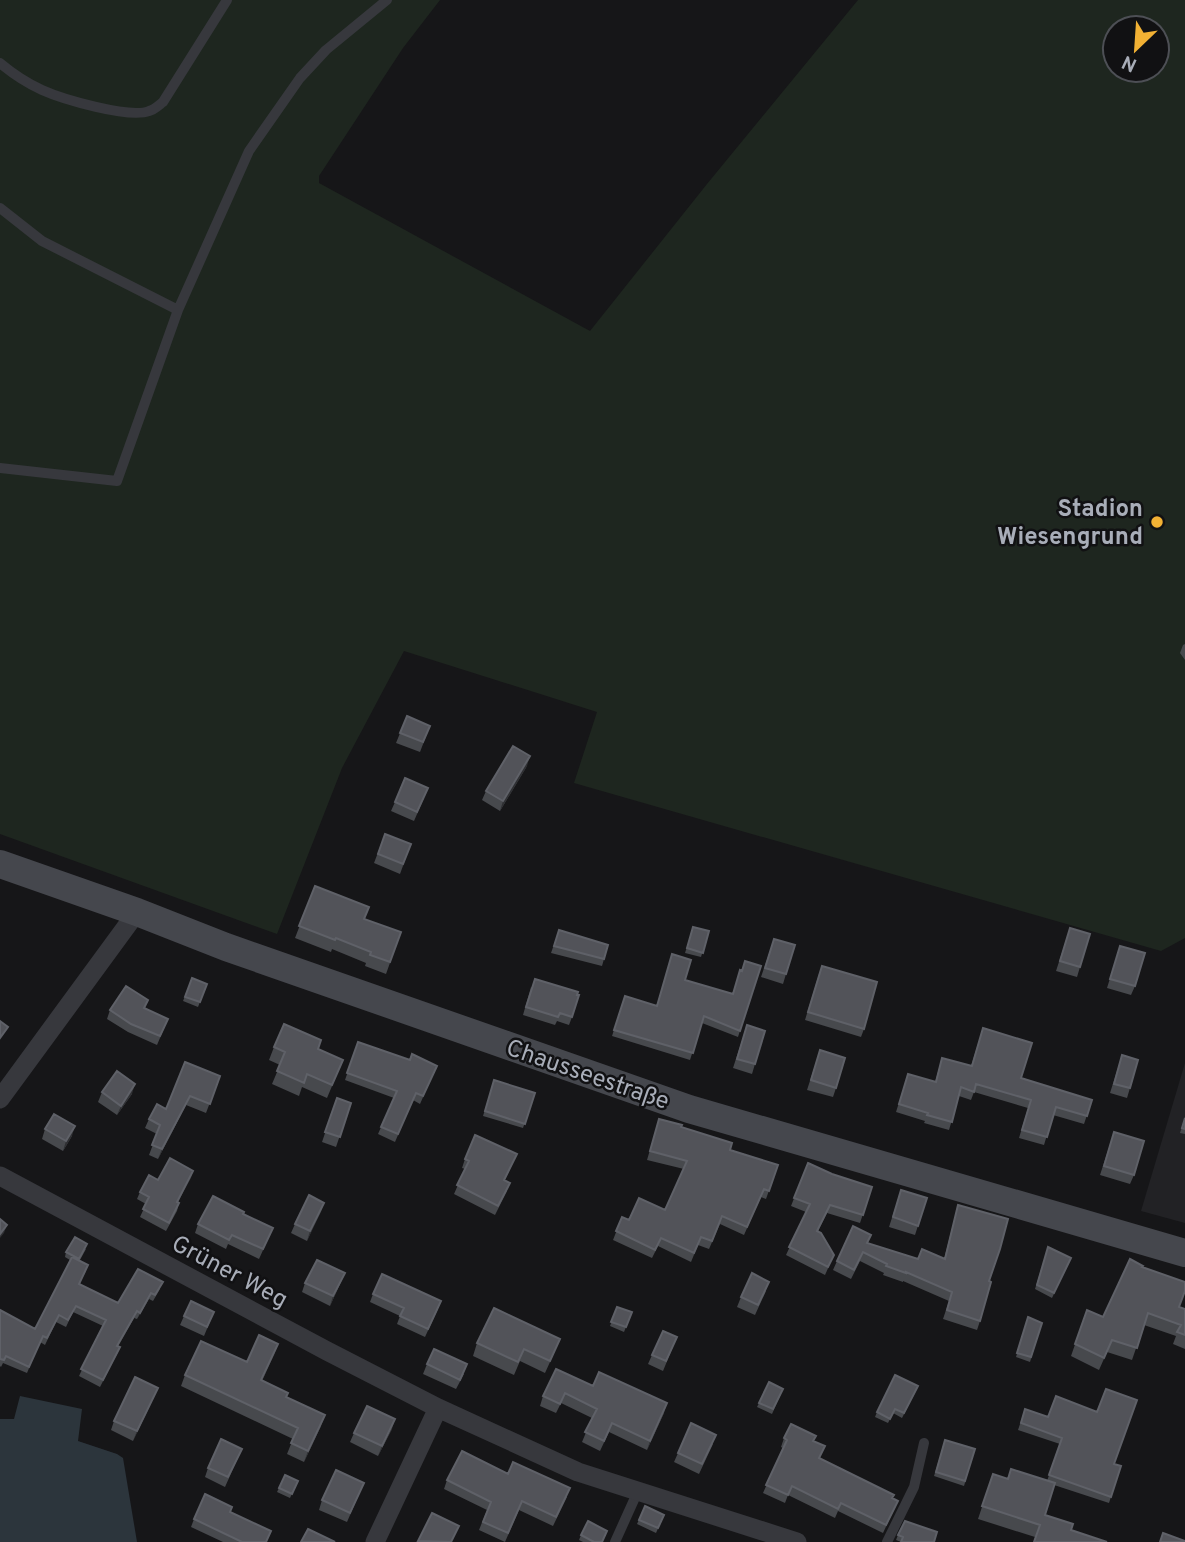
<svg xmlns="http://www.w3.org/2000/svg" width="1185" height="1542" font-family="Overpass,sans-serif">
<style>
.built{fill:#222225}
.green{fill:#1e261f;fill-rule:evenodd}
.water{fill:#2c353c}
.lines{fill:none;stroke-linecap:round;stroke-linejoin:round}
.lane{stroke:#37383d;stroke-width:10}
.street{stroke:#37383d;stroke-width:19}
.secondary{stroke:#45474d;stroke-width:28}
.wall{fill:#47494d}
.shaded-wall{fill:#2f3033}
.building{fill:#525359;stroke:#5f6168;stroke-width:2}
.poi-dot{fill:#f2b134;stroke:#111113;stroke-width:2.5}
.labels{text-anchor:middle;stroke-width:5;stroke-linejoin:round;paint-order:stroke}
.poi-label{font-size:24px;font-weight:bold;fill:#a8adb8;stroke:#111113;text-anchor:end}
.street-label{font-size:24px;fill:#a8adb8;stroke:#111113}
</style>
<rect width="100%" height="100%" fill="#161618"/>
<path class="built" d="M1185,1063V1223L1141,1211Z"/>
<path class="green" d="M0,0H440L403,48L319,176V183L590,331L707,184L858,0H1185V938L1161,951L574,783L597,712L404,651L342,768L277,934L0,834ZM1115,28H1157V70H1115Z"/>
<path class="water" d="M20,1396L82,1409L78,1441L117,1454L123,1458L137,1542H0V1419H14Z"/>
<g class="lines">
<path class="lane" d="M0,63C13,74 27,83 42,90C62,99 130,119 149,111C154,110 159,105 163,102L227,0
M0,208L42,241L178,310
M0,468L117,481L178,310L249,151L300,78L326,50L387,0
M615,1542L638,1491
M887,1542L914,1487L924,1443"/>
<path class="street" d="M0,1099L137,912
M0,1176L327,1351L438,1408L578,1472L797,1542
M375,1542L438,1408"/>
<path class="secondary" d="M0,864L137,912L226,947L689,1109L1185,1253"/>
</g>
<path class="wall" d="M1185,644V660L1180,653L1183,645Z
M407,716L430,726L420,752L396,743Z
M527,766L500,811L482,800L486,791Z
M424,798L414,821L391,811L395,802Z
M385,834L411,844L400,874L374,863Z
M315,886L364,919L401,932L386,974L365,966L366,963L332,949L331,952L295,938Z
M693,927L709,931L701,957L685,953Z
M1070,928L1080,967L1077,977L1056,971Z
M559,930L608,945L602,966L551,953Z
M774,939L786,974L783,984L761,977Z
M1120,946L1135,986L1131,995L1107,988Z
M761,966L738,1037L702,1023L690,1060L612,1036L625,996L656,1006L685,980L732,994L742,971Z
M819,974L864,1029L861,1037L805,1020Z
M192,978L207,984L198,1007L183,1001Z
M531,987L572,1017L569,1025L557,1021L555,1025L523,1015Z
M145,1008L168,1019L157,1045L128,1032L107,1019L110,1010Z
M747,1025L755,1064L752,1074L733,1068Z
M983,1028L1021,1078L1092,1100L1084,1124L1053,1115L1044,1145L1019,1138L1028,1108L974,1092L971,1100L959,1096L949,1130L924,1123L925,1121L896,1112L908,1074L935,1082L942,1058L971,1066Z
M358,1042L410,1060L437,1066L420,1104L413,1100L395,1142L378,1134L394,1098L345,1080Z
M274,1047L318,1049L343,1060L327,1098L302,1087L299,1096L272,1084L280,1065L269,1060Z
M820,1050L836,1088L833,1097L807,1090Z
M1122,1055L1130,1088L1127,1098L1110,1093Z
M220,1076L206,1113L186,1105L158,1159L149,1155L157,1134L145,1128L149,1119Z
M494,1080L535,1093L523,1128L483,1116Z
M102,1092L132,1094L117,1115L98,1102Z
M337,1098L351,1103L336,1147L322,1142Z
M1185,1117V1134L1180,1133Z
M659,1119L681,1127L730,1150L778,1165L766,1199L761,1197L744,1235L720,1224L709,1249L698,1245L691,1262L658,1246L652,1258L613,1240L622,1217L629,1220L665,1210L684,1169L647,1160Z
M45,1129L72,1136L63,1151L42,1139Z
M1114,1132L1134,1175L1130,1184L1100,1175Z
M465,1159L513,1163L505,1180L507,1191L495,1215L454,1194L465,1169L462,1168Z
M808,1163L832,1174L872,1187L860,1223L827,1213L818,1231L834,1255L825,1275L786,1255L806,1212L791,1206Z
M193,1171L178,1202L179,1203L177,1211L166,1231L140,1217L146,1204L137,1199L140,1192L158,1180Z
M901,1190L927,1198L915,1235L889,1227Z
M324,1203L307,1241L291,1233L295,1224Z
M958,1205L989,1281L980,1321L977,1330L943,1319L949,1301L903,1281V1282L883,1275L884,1273L860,1261L851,1279L833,1270L837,1261L868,1243L918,1259H944Z
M243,1214L269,1237L259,1259L228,1244L226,1249L195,1233L198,1224Z
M1048,1247L1069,1263L1052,1298L1035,1289Z
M86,1249L80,1260L86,1271L79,1284L118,1303L160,1289L153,1301L149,1299L137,1319L134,1318L118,1346L120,1347L117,1354L100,1387L79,1376L103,1326L73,1312L66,1327L56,1322L45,1345L40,1342L27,1373L3,1363L1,1367L0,1366V1310L35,1329L70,1260L65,1257L66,1252Z
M1142,1267L1179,1307L1185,1309V1349L1173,1344L1176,1336L1144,1325L1132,1360L1107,1352L1099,1370L1071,1356L1087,1310L1103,1317Z
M345,1273L330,1306L302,1292L305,1283Z
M766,1291L755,1315L737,1307L741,1297Z
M373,1294L438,1309L425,1337L397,1324L400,1316L370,1302Z
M617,1307L632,1312L624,1332L610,1326Z
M214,1312L204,1336L180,1325L184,1316Z
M1028,1317L1042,1323L1030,1362L1016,1357Z
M677,1337L663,1371L648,1364L652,1355Z
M477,1343L555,1351L545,1373L520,1361L514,1375L473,1356Z
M278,1344L262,1381L287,1397L321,1426L304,1462L287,1454L293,1439L181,1386L185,1375L247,1362Z
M427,1364L464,1374L456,1389L423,1374Z
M593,1386L664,1413L647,1450L609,1432L600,1451L582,1442L592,1418L561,1403L556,1413L540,1406L543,1396Z
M916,1391L902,1418L893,1413L888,1423L875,1417L877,1412Z
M781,1394L772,1414L757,1407L759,1403Z
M154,1397L133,1441L111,1430L114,1421Z
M1025,1409L1048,1417L1097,1412L1114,1464L1121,1466L1109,1503L1054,1485L1045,1515L1071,1530L1107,1542H1034L1035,1537L978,1519L993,1474L1008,1479L1047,1481L1060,1444L1018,1430Z
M392,1429L378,1456L350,1442L354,1433Z
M784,1438L814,1441L820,1459L898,1501L883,1533L838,1511L835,1518L788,1495L785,1503L763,1493L783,1448L781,1447Z
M945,1440L975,1449L964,1486L934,1476Z
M713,1444L699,1474L674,1462L678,1453Z
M242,1449L225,1487L205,1477L208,1468Z
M508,1474L567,1497L553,1526L519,1510L505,1542L479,1530L487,1510L444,1489L447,1480Z
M285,1475L298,1481L290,1498L277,1492Z
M360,1492L347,1522L319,1510L322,1500Z
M645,1506L664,1515L656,1533L637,1524Z
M230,1512L267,1542H223L191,1527L194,1519Z
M607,1531L602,1542H583L579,1540L581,1535Z
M898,1535L934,1542H901L896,1540Z"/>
<path class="shaded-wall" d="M530,756L527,766L500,811L503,801Z
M135,1084L132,1094L117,1115L121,1106Z
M190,1096L186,1105L158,1159L162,1149Z
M75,1126L72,1136L63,1151L66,1141Z
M193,1171L191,1178L174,1209L177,1202Z
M324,1203L321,1212L307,1241L310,1231Z
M7,1225L4,1233L0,1238V1234Z
M345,1273L341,1282L330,1306L333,1296Z
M151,1293L149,1299L137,1319L140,1313Z
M137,1311L134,1318L115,1352L117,1346Z
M278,1344L274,1355L257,1392L261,1380Z
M158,1388L154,1397L133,1441L137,1431Z
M667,1403L664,1413L647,1450L650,1441Z
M325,1415L321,1426L304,1462L308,1451Z
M395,1419L392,1429L378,1456L382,1446Z"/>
<path class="building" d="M407,716L430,726L423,742L400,733Z
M513,746L530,756L503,801L486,791Z
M405,778L428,788L417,812L395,802Z
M385,834L411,844L403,864L378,854Z
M315,886L369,907L364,919L401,932L390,962L370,955L371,952L336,938L335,940L299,926Z
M693,927L709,931L703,953L687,948Z
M1070,928L1090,934L1080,967L1060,961Z
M559,930L608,945L604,959L554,946Z
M774,939L795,945L786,974L765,968Z
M1120,946L1145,953L1135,986L1110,979Z
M672,954L691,960L685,980L733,994L740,970L742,971L745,961L761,966L740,1031L704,1016L693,1053L614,1030L625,996L657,1006Z
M822,966L877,982L864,1029L808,1012Z
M192,978L207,984L200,1002L185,997Z
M535,979L578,992L577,995H579L572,1017L560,1013L558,1017L526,1007Z
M126,986L148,1000L144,1008L168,1019L160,1036L131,1024L110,1010Z
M0,1021L8,1027L0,1038Z
M284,1024L321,1040L318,1049L343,1060L332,1085L307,1074L304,1083L277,1071L285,1052L274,1047Z
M747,1025L765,1031L755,1064L737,1059Z
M983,1028L1032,1043L1021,1078L1092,1100L1087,1116L1056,1107L1047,1137L1022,1130L1031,1100L976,1084L974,1092L961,1087L952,1122L927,1115L928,1113L899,1104L908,1074L936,1082L942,1058L972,1066Z
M358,1042L410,1060L412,1054L437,1066L423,1096L416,1093L398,1134L381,1127L397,1091L347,1073Z
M820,1050L845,1058L836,1088L811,1080Z
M1122,1055L1138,1060L1130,1088L1114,1084Z
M185,1062L220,1076L210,1104L190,1096L162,1149L152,1145L160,1125L149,1119L157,1104L166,1109Z
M117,1071L135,1084L121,1106L102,1092Z
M494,1080L535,1093L525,1124L485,1111Z
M337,1098L351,1103L340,1137L325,1132Z
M54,1114L75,1126L66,1141L45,1129Z
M1185,1118V1129L1182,1128Z
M659,1119L682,1125L681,1127L732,1143L730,1150L778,1165L769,1191L764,1189L747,1227L722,1216L712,1241L701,1237L694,1253L661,1238L655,1250L616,1231L622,1217L629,1220L639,1198L665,1210L687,1161L650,1151Z
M1114,1132L1144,1141L1134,1175L1104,1166Z
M475,1135L517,1154L504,1180L510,1183L498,1206L457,1185L469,1161L465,1159Z
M170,1158L193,1171L177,1202L179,1203L169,1223L143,1209L149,1197L140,1192L149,1175L158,1180Z
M808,1163L832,1174L872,1187L863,1215L830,1205L817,1231L821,1233L834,1255L828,1267L789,1247L810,1204L794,1198Z
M901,1190L927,1198L918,1226L893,1217Z
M309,1195L324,1203L310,1231L295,1224Z
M213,1196L244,1212L243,1214L273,1228L263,1249L232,1235L229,1240L198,1224Z
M958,1205L1008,1219L1000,1249L989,1281L991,1282L980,1321L947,1310L952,1292L906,1272V1273L886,1266L887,1264L863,1252L854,1270L837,1261L853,1226L871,1235L867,1243L918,1259L922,1249L945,1259Z
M0,1219L7,1225L0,1234Z
M75,1237L87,1244L79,1259L66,1252Z
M1048,1247L1071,1258L1054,1293L1037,1285Z
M72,1257L88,1265L79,1284L118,1303L138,1269L163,1282L155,1295L151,1293L140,1313L137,1311L117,1346L120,1347L103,1380L81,1369L106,1320L76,1306L68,1320L59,1315L47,1338L43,1336L29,1367L6,1356L4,1360L0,1359V1310L35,1329Z
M1130,1259L1143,1266L1142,1267L1185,1282V1291L1179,1307L1185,1309V1335L1177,1332L1181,1325L1148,1313L1137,1348L1112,1340L1104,1358L1075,1344L1087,1310L1103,1317Z
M317,1260L345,1273L333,1296L305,1283Z
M752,1273L769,1282L758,1305L741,1297Z
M382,1274L441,1301L428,1329L400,1316L404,1308L373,1294Z
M191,1301L214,1312L207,1327L184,1316Z
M617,1307L632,1312L626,1327L611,1322Z
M494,1308L560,1339L550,1361L524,1349L518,1362L477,1343Z
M1028,1317L1042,1323L1031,1357L1017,1353Z
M663,1331L677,1337L666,1361L652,1355Z
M259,1335L278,1344L261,1380L288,1393L286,1397L325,1415L308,1451L291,1443L298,1428L185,1375L201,1341L247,1362Z
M434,1349L467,1364L460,1380L427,1364Z
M556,1369L593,1386L599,1372L667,1403L650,1441L612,1423L604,1441L585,1432L597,1409L565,1393L560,1404L543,1396Z
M895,1375L918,1386L904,1413L895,1409L890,1419L877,1412Z
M135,1377L158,1388L137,1431L114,1421Z
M769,1382L783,1389L773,1409L759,1403Z
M1106,1389L1137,1400L1114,1464L1121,1466L1111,1497L1049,1475L1062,1438L1021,1423L1025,1409L1048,1417L1056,1396L1097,1412Z
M367,1406L395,1419L382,1446L354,1433Z
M691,1423L716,1435L702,1464L678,1453Z
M791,1424L816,1436L813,1441L825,1446L819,1458L894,1495L892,1498L898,1501L886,1525L841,1503L838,1509L792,1486L788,1495L766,1485L787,1440L784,1438Z
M221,1439L242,1449L228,1477L208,1468Z
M945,1440L975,1449L965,1481L936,1472Z
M462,1451L508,1474L513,1462L570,1488L556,1517L522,1501L508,1533L483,1522L491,1502L447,1480Z
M1011,1469L1055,1483L1045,1515L1073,1524L1071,1530L1107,1542H1034L1040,1525L982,1506L993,1474L1008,1479Z
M336,1470L364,1483L350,1513L322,1500Z
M285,1475L298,1481L292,1494L279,1488Z
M205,1494L232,1507L230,1512L271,1531L266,1542H242L194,1519Z
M645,1506L664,1515L658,1528L639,1520Z
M432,1513L459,1526L451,1542L418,1541Z
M588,1521L607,1531L602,1542H594L581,1535Z
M905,1521L937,1532L934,1542H901L903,1537L898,1535Z
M308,1529L335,1542H301Z
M1163,1533L1185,1541V1542H1160Z"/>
<circle class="poi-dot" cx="1157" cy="522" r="7"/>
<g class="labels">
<g class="poi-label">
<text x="1143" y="516">Stadion<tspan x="1143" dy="28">Wiesengrund</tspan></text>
</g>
<g class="street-label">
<text transform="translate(588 1074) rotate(19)" y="8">Chausseestraße</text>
<text transform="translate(230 1271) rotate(28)" y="8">Grüner Weg</text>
</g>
</g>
<g transform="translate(1136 49) rotate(205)"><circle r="33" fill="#111113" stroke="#4d4f55" stroke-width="2"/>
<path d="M0-5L12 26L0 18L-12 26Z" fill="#f2b134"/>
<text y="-10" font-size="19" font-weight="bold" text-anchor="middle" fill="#a8adb8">N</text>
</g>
</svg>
